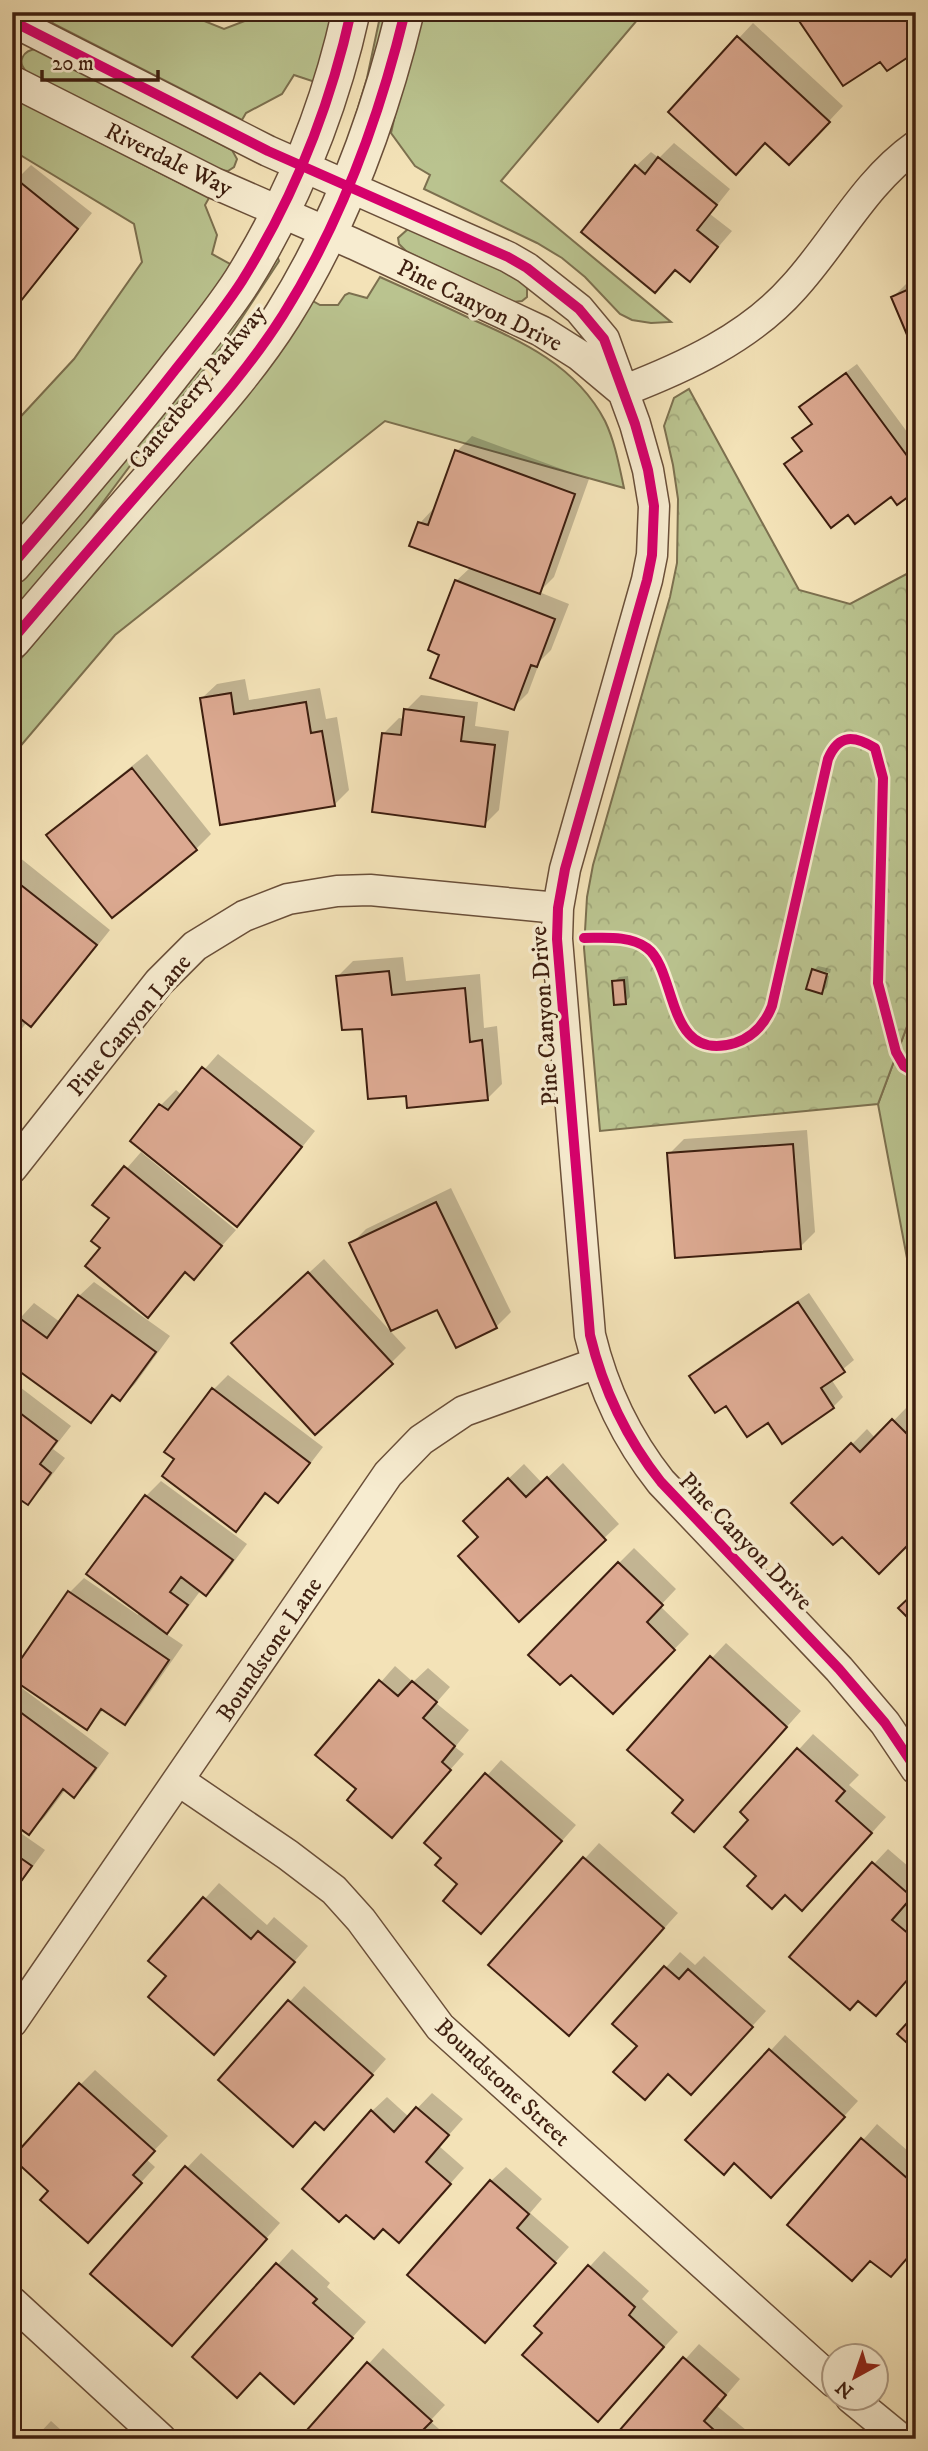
<svg xmlns="http://www.w3.org/2000/svg" width="928" height="2451" font-family="'IM FELL DW Pica',serif">
<style>
.grass{fill:#bac38f;stroke:#7c704f;stroke-width:2}
.park{fill:url(#park-crowns);stroke:#7c704f;stroke-width:2}
.shadow{fill:#0003}
.building{fill:#dca991;stroke:#3d1e0f;stroke-width:2}
.lines{fill:none;stroke-linecap:round;stroke-linejoin:round}
.minor-casing{stroke:#6a4f39;stroke-width:33}
.tertiary-casing{stroke:#6a4f39;stroke-width:40}
.path{stroke:#3d1e0f;stroke-width:4.5;stroke-dasharray:2 3.5;stroke-linecap:butt}
.minor{stroke:#f7ecd0;stroke-width:30}
.tertiary{stroke:#f7ecd0;stroke-width:37}
.cycleway-casing{stroke:#f7ecd0;stroke-width:15}
.cycleway{stroke:#d6006c;stroke-width:10}
.labels{text-anchor:middle;stroke-width:7;stroke-linejoin:round;paint-order:stroke}
.street-label{font-size:24px;fill:#3d1e0f;stroke:#f7ecd0}
</style>
<defs>
<pattern id="park-crowns" width="20" height="18" patternUnits="userSpaceOnUse" patternTransform="scale(1.75)"><rect width="20" height="18" fill="#bac38f"/><path d="M2 6a3 3 0 1 1 6 0M12 15a3 3 0 1 1 6 0" fill="none" stroke="#a1a77a"/></pattern>
</defs>
<rect width="100%" height="100%" fill="#f3e2b7"/>
<filter id="stains"><feTurbulence type="fractalNoise" baseFrequency=".00286" numOctaves="4"/><feColorMatrix values="0 0 0 0 .2 0 0 0 0 .09 0 0 0 0 .02 0 0 0 .5 -.17"/></filter>
<radialGradient id="worn" r=".72"><stop offset=".6" stop-color="#630" stop-opacity="0"/><stop offset="1" stop-color="#630" stop-opacity=".3"/></radialGradient>
<path class="grass" d="M58,12H182L224,29L260,15L262,12H333L318,83L294,75L282,94L246,113L242,120L52,23Z
M381,12H390L351,131L367,78Z
M418,12H644L501,181L671,322L651,323L632,320L620,314L585,277L562,258L537,243L424,189L430,175L415,166L391,133Z
M37,49L232,150L237,159L234,167L228,171L218,170L27,72C16,62 23,50 37,49Z
M15,99L209,198L205,205L217,235L212,254L234,266L209,306L12,542V426L74,359L142,262L134,224L12,150V103Z
M408,229H418L520,280L527,288V297L522,301L513,302L407,252L399,244L398,238Z
M277,255L279,261L226,342L168,415L12,624V589L119,459Z
M380,277C409,290 438,303 467,317C521,341 576,365 605,421C615,442 619,465 624,488L385,421L115,635L12,756V669L228,415L311,300L320,305H338L345,295L349,293L367,298Z
M916,958V1306L878,1104L912,1013Z"/>
<path class="park" d="M689,389L799,590L850,604L916,569V958L912,1013L878,1104L600,1131L584,948L587,897L593,865L670,597L677,563L678,499L673,465L664,426L674,398Z"/>
<path class="shadow" d="M753,23L843,106L804,148L766,141L670,112Z
M674,143L730,189L710,214L732,231L690,280L676,268L636,166L651,152L659,158Z
M31,165L92,213L34,285L19,300L16,180Z
M916,279V351L893,297L908,282Z
M857,364L916,444V488L892,495L849,512L787,464L803,450L794,438L813,422L802,407L812,397Z
M472,436L589,479L554,577L539,592L569,604L551,650L540,661L528,693L513,708L442,654L456,581L471,567L420,523L434,508L457,451Z
M245,679L249,700L320,688L326,719L337,717L349,790L334,805L202,698L217,684Z
M421,695L478,702L475,726L509,731L499,810L484,825L384,733L399,718L405,719L406,710Z
M147,754L211,834L196,849L48,836L63,821Z
M14,853L110,930L46,1010L31,1025L27,1022L12,1041Z
M403,957L406,981L480,974L484,1028L497,1026L502,1084L487,1099L363,1027L338,976L353,961Z
M818,966L831,969L830,973L815,969Z
M814,972L829,976L827,987L822,992Z
M628,976L630,997L625,1002L614,982L619,977Z
M218,1054L315,1131L252,1210L237,1225L161,1105L176,1090L182,1095Z
M807,1130L815,1232L800,1247L669,1154L684,1139Z
M141,1152L236,1230L194,1277L187,1271L147,1315L102,1248L111,1218L95,1205Z
M451,1188L511,1312L496,1327L438,1307L351,1244L366,1229Z
M324,1259L406,1348L391,1363L248,1329Z
M94,1282L170,1336L135,1384L120,1399L114,1395L91,1421L12,1327L34,1303L60,1322L79,1296Z
M809,1293L854,1360L831,1379L843,1397L833,1407L768,1421L691,1376L701,1366Z
M228,1375L323,1447L293,1486L278,1501L267,1493L236,1530L177,1459L213,1390Z
M12,1381L71,1426L53,1449L65,1458L42,1488L28,1503L21,1498L12,1509Z
M908,1406L916,1413V1535L842,1534L794,1503L867,1429L876,1439Z
M563,1463L619,1524L519,1619L480,1536V1506L524,1464L542,1483Z
M161,1481L247,1544L221,1579L206,1594L201,1590L181,1617L165,1633L183,1645L139,1708L124,1723L104,1709L87,1728L69,1593L84,1578L138,1615L146,1496Z
M634,1548L676,1589L660,1606L689,1634L628,1697L619,1563Z
M726,1643L801,1711L708,1815L685,1800L712,1658Z
M395,1666L413,1682L428,1668L450,1687L436,1703L469,1730L455,1747L464,1754L392,1836L358,1789L317,1755Z
M15,1683L109,1753L89,1781L74,1795L66,1789L44,1818L29,1833L12,1821V1685Z
M813,1734L859,1775L849,1785L886,1817L817,1894L786,1893L759,1876L750,1820L742,1812Z
M501,1760L576,1825L495,1917L459,1884L444,1858L427,1843Z
M12,1827L45,1850L12,1895Z
M599,1843L678,1913L569,2034L490,1964Z
M888,1849L916,1873V1892L905,1904L916,1913V1970L890,1999L874,1864Z
M219,1883L267,1925L274,1917L308,1946L228,2038L169,1976L150,1960Z
M680,1952L695,1965L704,1956L766,2011L705,2078L639,2046L615,2024Z
M304,1986L386,2059L339,2113L316,2121L220,2080Z
M785,2035L858,2101L786,2180L688,2140Z
M95,2070L168,2136L146,2159L155,2167L102,2226L50,2190L81,2084Z
M432,2093L463,2119L439,2146L464,2168L414,2225L384,2227L346,2213L372,2111L387,2097L409,2117Z
M877,2124L916,2158V2248L871,2259L789,2225Z
M201,2153L280,2223L187,2328V2168Z
M506,2167L542,2199L530,2213L569,2247L499,2326L491,2181Z
M292,2249L330,2283L327,2287L366,2322L309,2387L260,2371L194,2357Z
M604,2251L649,2291L642,2299L678,2332L612,2405L536,2325Z
M699,2344L740,2379L717,2406L752,2435L749,2439H614Z
M383,2348L445,2405L430,2421L448,2437L447,2439H301Z
M51,2421L71,2439H34Z"/>
<path class="building" d="M793,12H915L916,52L887,71L880,62L843,86Z
M737,36L830,122L789,165L765,143L736,175L668,112Z
M658,157L717,205L697,230L718,247L690,282L675,270L655,293L581,232L635,165L645,174Z
M15,178L78,229L20,302L12,297V182Z
M916,286V356L891,297Z
M846,373L916,468V491L897,505L891,497L855,524L848,515L831,528L784,464L802,451L792,438L812,424L799,407Z
M455,450L575,494L540,594L409,546L418,522L428,525Z
M455,580L555,619L537,667L531,665L514,710L430,678L439,655L428,650Z
M231,693L234,714L306,702L311,733L322,731L335,806L220,825L200,698Z
M404,709L464,717L461,741L495,745L485,827L372,812L382,733L401,735Z
M132,768L197,850L112,918L46,835Z
M12,878L97,945L31,1027L12,1012Z
M812,969L827,974L822,994L806,989Z
M389,971L392,995L465,988L470,1042L482,1040L488,1100L407,1108L406,1096L368,1099L362,1029L342,1030L336,976Z
M624,980L626,1004L614,1005L612,981Z
M202,1067L302,1147L237,1227L130,1141L159,1104L168,1110Z
M793,1144L801,1249L675,1258L667,1153Z
M124,1166L222,1246L194,1280L185,1272L148,1318L85,1266L100,1248L91,1241L109,1218L92,1205Z
M436,1202L497,1328L456,1348L437,1310L391,1331L349,1243Z
M308,1272L393,1364L315,1435L231,1343Z
M78,1295L156,1352L120,1401L112,1395L91,1423L12,1366V1324L18,1317L47,1338Z
M798,1302L845,1372L821,1388L834,1408L782,1444L768,1423L747,1437L726,1406L715,1413L689,1376Z
M212,1388L310,1463L278,1503L265,1493L236,1532L162,1476L174,1459L164,1452Z
M12,1407L57,1441L40,1464L51,1473L28,1505L19,1499L12,1508Z
M892,1419L916,1443V1537L879,1574L842,1537L833,1545L791,1503L851,1443L860,1452Z
M547,1477L606,1540L519,1622L458,1556L478,1537L463,1521L508,1478L526,1497Z
M145,1495L233,1560L206,1596L181,1577L170,1592L188,1605L167,1634L86,1574Z
M618,1562L663,1605L647,1622L675,1650L613,1714L571,1675L560,1685L528,1655Z
M68,1591L169,1660L125,1725L101,1709L87,1730L12,1679V1672Z
M916,1591V1626L898,1608Z
M710,1656L787,1727L694,1832L672,1813L683,1800L627,1750Z
M379,1680L398,1696L412,1681L437,1702L423,1718L455,1746L442,1762L451,1770L392,1838L347,1800L356,1789L315,1755Z
M12,1706L96,1768L74,1798L63,1789L29,1835L12,1823Z
M797,1748L845,1791L836,1801L872,1833L802,1911L785,1895L772,1909L747,1886L756,1876L724,1847L748,1820L740,1812Z
M485,1773L562,1841L481,1934L443,1901L457,1884L435,1865L441,1858L424,1843Z
M12,1852L32,1866L12,1894Z
M583,1857L664,1928L569,2036L488,1965Z
M872,1862L912,1897L892,1920L916,1940V1970L876,2016L858,2001L850,2010L789,1957Z
M203,1897L251,1939L258,1931L295,1962L214,2055L148,1997L166,1976L148,1961Z
M664,1966L679,1979L688,1969L753,2027L691,2095L668,2074L645,2100L613,2072L637,2046L612,2024Z
M288,2000L373,2075L324,2130L315,2122L293,2147L218,2080Z
M916,2013V2051L897,2034Z
M769,2049L845,2117L771,2198L734,2163L724,2175L685,2140Z
M79,2083L155,2151L133,2175L142,2183L88,2243L40,2200L48,2191L12,2158Z
M416,2107L449,2135L426,2162L451,2184L399,2243L383,2229L374,2239L346,2215L339,2222L302,2189L371,2110L394,2132Z
M861,2138L916,2186V2210L913,2214L916,2216V2248L891,2277L870,2261L852,2281L787,2225Z
M185,2166L267,2239L172,2346L90,2274Z
M490,2180L529,2214L517,2228L556,2263L485,2343L407,2275Z
M276,2263L317,2299L313,2303L353,2338L294,2404L260,2373L237,2398L192,2357Z
M588,2265L635,2307L629,2315L664,2347L598,2422L522,2355L542,2333L534,2326Z
M683,2357L726,2395L704,2421L724,2439H612Z
M367,2362L432,2421L416,2437L418,2439H299Z"/>
<g class="lines">
<g class="minor-casing">
<path id="minor" d="M12,25L18,24L268,151L508,257L527,268L579,309L604,339L635,424L648,470L654,506L652,555L647,580L565,869L558,908L557,939L590,1335C603,1389 626,1438 661,1482L839,1669L885,1723L916,1769
M12,81L214,183L354,244L541,331L579,355L622,391
M623,391C685,367 749,338 794,287C836,241 864,183 916,146
M12,1168L159,982L195,946L244,916L288,899L337,891L370,890L558,908
M178,1780L288,1855L334,1890L361,1920L440,2027L834,2382
M12,2022L388,1474L421,1440L464,1411L597,1363
M12,2302L161,2439
M851,2398L901,2439"/>
</g>
<g class="tertiary-casing">
<path id="tertiary" d="M12,565C67,501 123,437 175,370C198,341 222,312 242,281C293,199 330,107 351,12
M12,640C62,581 113,522 164,464C206,416 249,369 283,315C342,221 379,119 405,12"/>
</g>
<path class="path" d="M590,938C608,938 633,936 647,948C678,973 666,1064 735,1042C754,1037 765,1024 772,1006L828,759C839,733 855,736 875,748L883,778L878,983L896,1052L904,1066L916,1073"/>
<use href="#minor" class="minor"/>
<use href="#tertiary" class="tertiary"/>
<g class="cycleway-casing">
<path id="cycleway" d="M12,25L18,24L268,151L508,257L527,268L579,309L604,339L635,424L648,470L654,506L652,555L647,580L565,869L558,908L557,939L590,1335C603,1389 626,1438 661,1482L839,1669L885,1723L916,1769
M12,565C67,501 123,437 175,370C198,341 222,312 242,281C293,199 330,107 351,12
M12,640C62,581 113,522 164,464C206,416 249,369 283,315C342,221 379,119 405,12
M584,938C603,938 630,935 647,948C678,971 665,1064 735,1043C753,1037 765,1024 772,1006L828,759C839,733 855,736 875,748L883,778L878,983L896,1052L904,1066L916,1073"/>
</g>
<use href="#cycleway" class="cycleway"/>
</g>
<g class="labels">
<g class="street-label">
<text transform="translate(169 159) rotate(26)" y="8">Riverdale Way</text>
<text transform="translate(480 305) rotate(26)" y="8">Pine Canyon Drive</text>
<text transform="translate(197 387) rotate(-51)" y="8">Canterberry Parkway</text>
<text transform="translate(544 1016) rotate(-94)" y="8">Pine Canyon Drive</text>
<text transform="translate(129 1025) rotate(-50)" y="8">Pine Canyon Lane</text>
<text transform="translate(746 1541) rotate(46)" y="8">Pine Canyon Drive</text>
<text transform="translate(269 1649) rotate(-56)" y="8">Boundstone Lane</text>
<text transform="translate(503 2082) rotate(43)" y="8">Boundstone Street</text>
</g>
</g>
<rect width="928" height="2451" fill="none" stroke="#f3e2b7" stroke-width="42"/>
<rect x="14" y="14" width="900" height="2423" fill="none" stroke="#3d1e0f" stroke-width="3.5"/>
<rect x="21" y="21" width="886" height="2409" fill="none" stroke="#3d1e0f" stroke-width="2"/>
<g transform="translate(855 2377) rotate(220)"><circle r="33" fill="#f7ecd0" stroke="#ad9a83" stroke-width="2"/>
<path d="M0-5L12 26L0 18L-12 26Z" fill="#8f2418"/>
<text y="-10" font-size="19" font-weight="bold" text-anchor="middle" fill="#3d1e0f">N</text>
</g>
<path d="M42 70v10h116v-10" fill="none" stroke="#3d1e0f" stroke-width="3.5"/>
<text x="52" y="70" font-size="21" fill="#3d1e0f" stroke="#f7ecd0" stroke-width="5" paint-order="stroke">20 m</text>
<rect width="100%" height="100%" filter="url(#stains)"/>
<rect width="100%" height="100%" fill="url(#worn)"/>
</svg>
